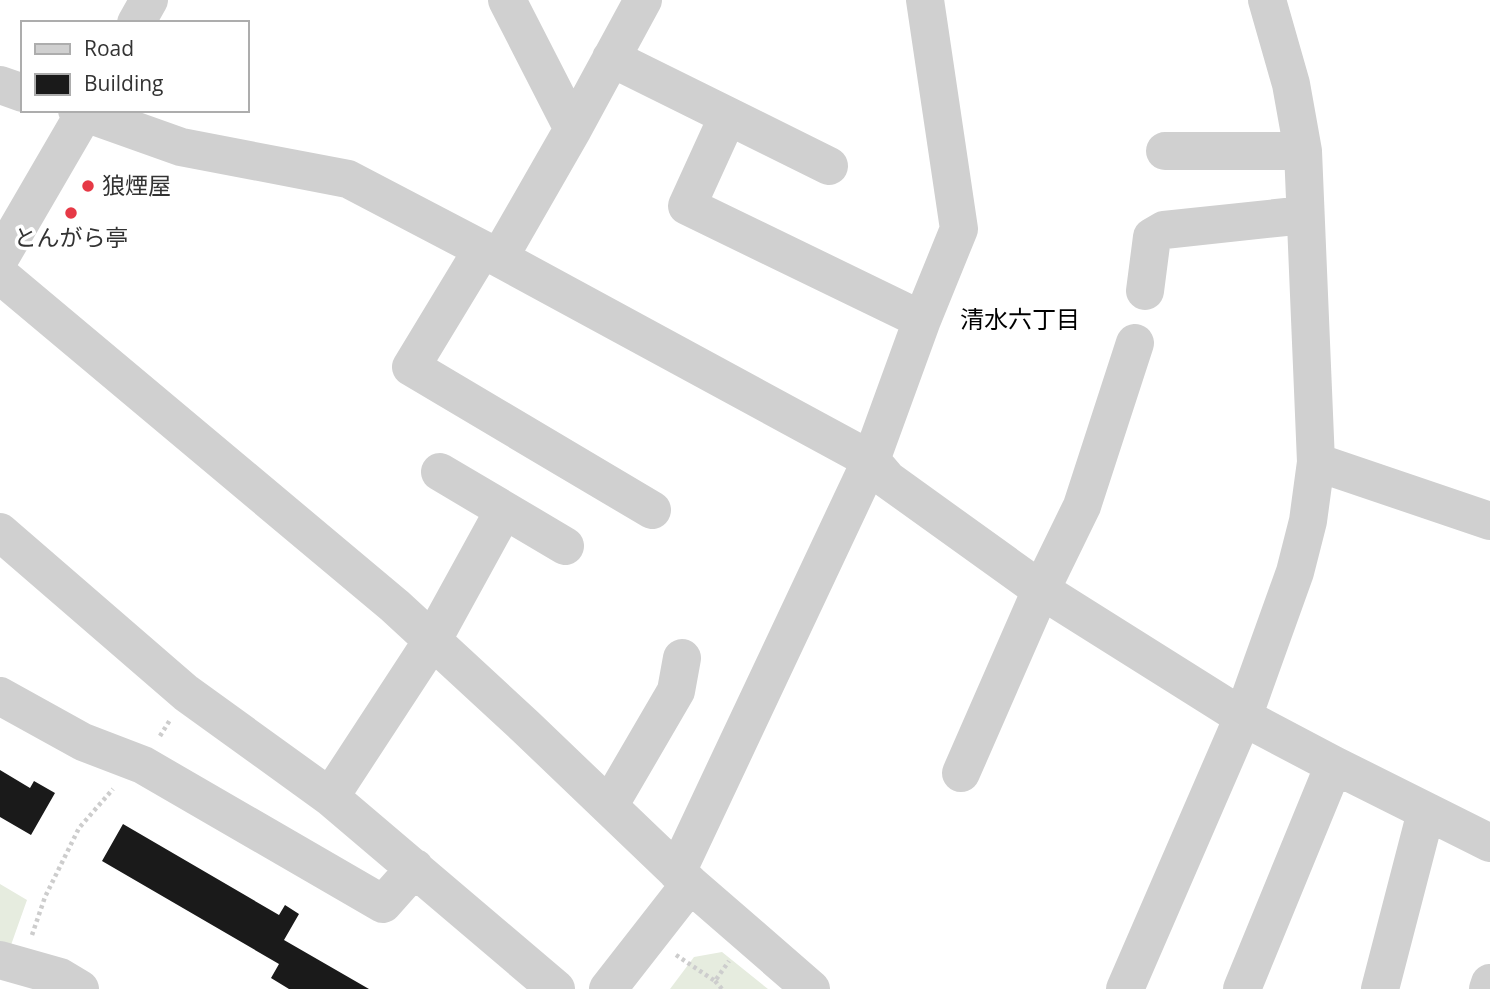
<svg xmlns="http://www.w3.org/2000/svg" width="1490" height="989" font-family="'Open Sans','Noto Sans JP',sans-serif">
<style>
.green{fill:#e6ecdf}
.building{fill:#1a1a1a}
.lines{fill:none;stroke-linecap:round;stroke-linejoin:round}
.path{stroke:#cdcdcd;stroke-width:4.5;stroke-dasharray:3.5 3.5;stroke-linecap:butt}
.minor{stroke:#d0d0d0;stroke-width:38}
.poi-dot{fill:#e63946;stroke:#fff;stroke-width:2.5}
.labels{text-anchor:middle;stroke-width:7;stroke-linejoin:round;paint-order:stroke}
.poi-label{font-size:23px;fill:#333;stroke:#fff;text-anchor:start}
.neighbourhood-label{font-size:24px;fill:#000;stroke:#fff}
</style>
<rect width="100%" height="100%" fill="#fff"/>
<path class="green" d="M0,884L27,900L11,945L0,942Z
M722,952L768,989H670L694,957Z"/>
<path class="building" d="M0,770L30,788L34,781L55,793L31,835L0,817Z
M123,824L279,915L285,905L299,914L284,940L369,989H289L271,978L279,964L102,861Z"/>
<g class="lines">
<path class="path" d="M160,736L170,720
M32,935L45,897L79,828L113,789
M676,955L715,981L729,961
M715,981L722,989"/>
<path class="minor" d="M507,0L573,129
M136,23L149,0
M611,58L829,166
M0,85L23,93
M77,110L181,147L348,179L499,258L871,460L888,480L1041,590L1243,717L1334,765L1490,843
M728,116L687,206L922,320
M1165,151H1303
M482,250L411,367L652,510
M0,258L86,110
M499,258L573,129L643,0
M0,275L395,606L526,727L690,884L811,989
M1145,291L1152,237L1164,230L1305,215
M1316,462L1490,521
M440,472L565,546
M0,532L186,693L330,797L556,989
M0,696L83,742L143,765L383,904L415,868
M961,773L1041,590L1082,506L1135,343
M330,797L432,641L504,510
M609,806L676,691L682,658
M677,872L871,460L922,320L959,229L925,0
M0,960L60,977L80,989
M608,989L690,884
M1125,989L1243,717L1295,572L1308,521L1316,462L1303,151L1291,84L1267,0
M1242,989L1334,765
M1380,989L1426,812
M1488,989L1490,983"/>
</g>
<g class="poi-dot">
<circle cx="88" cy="186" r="7"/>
<circle cx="71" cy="213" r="7"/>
</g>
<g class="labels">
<g class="poi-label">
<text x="102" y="194">狼煙屋</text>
<text x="71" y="246" text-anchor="middle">とんがら亭</text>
</g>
<g class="neighbourhood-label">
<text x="1020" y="328">清水六丁目</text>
</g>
</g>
<rect x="21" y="21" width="228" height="91" fill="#ffffff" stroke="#adadad" stroke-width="2"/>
<rect x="35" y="44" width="35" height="10" fill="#d0d0d0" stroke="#adadad" stroke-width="2"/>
<text x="84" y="56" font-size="21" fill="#333333">Road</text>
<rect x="35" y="74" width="35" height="21" fill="#1a1a1a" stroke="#adadad" stroke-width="2"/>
<text x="84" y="91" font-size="21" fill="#333333">Building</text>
</svg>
